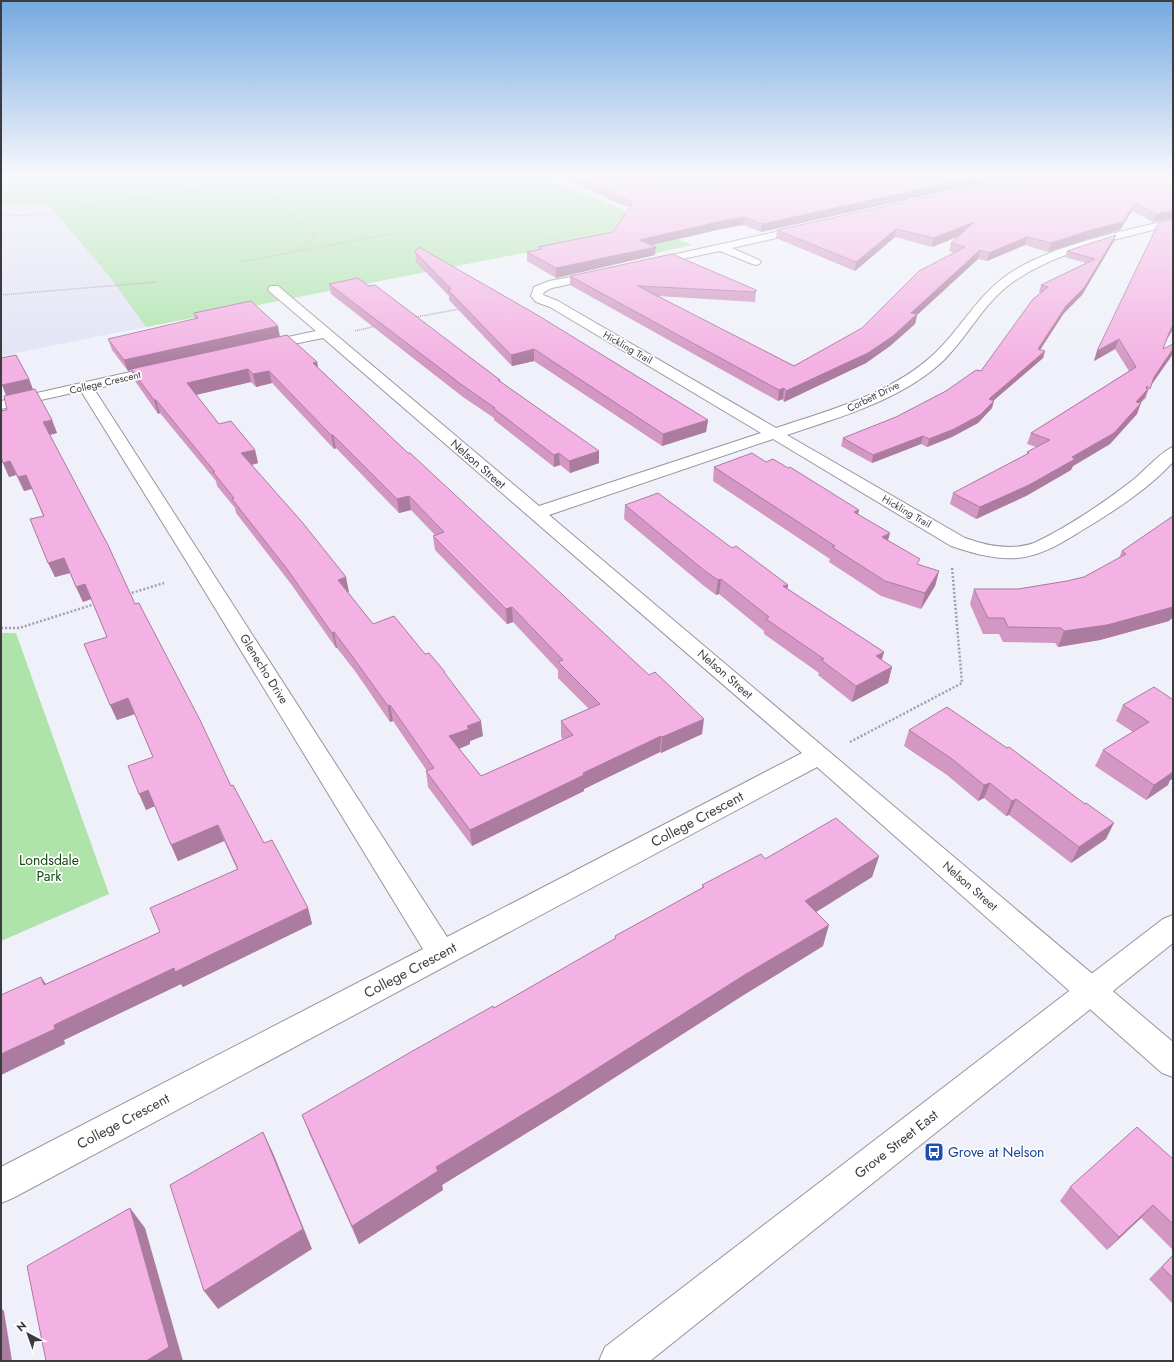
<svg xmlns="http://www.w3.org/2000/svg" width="1174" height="1362" font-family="Jost,sans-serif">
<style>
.built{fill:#e2e3f4}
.green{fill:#aee4aa}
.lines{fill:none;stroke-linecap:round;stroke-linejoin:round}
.street-casing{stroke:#95969f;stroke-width:2}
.secondary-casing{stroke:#95969f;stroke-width:2}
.path-far2{stroke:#a0a1a8;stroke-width:1;stroke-dasharray:1 1;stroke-linecap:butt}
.path-far1{stroke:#a0a1a8;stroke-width:1.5;stroke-dasharray:1 1;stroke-linecap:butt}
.path{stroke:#a0a1a8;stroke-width:2.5;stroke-dasharray:2 2;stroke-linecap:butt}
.street{fill:#fff;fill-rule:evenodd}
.secondary{fill:#fff;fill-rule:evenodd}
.wall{fill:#d298c3;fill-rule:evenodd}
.shaded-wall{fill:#ab7c9f}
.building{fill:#f4b1e3;stroke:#ab7c9f;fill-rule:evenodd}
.labels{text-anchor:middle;stroke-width:3.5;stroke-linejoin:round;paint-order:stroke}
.far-street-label{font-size:10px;fill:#3c3c40;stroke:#fff}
.street-label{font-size:12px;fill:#3c3c40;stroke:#fff}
.near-street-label{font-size:14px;fill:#3c3c40;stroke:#fff}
.near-park-label{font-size:14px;fill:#114a10;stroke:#fff}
.near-transit-label{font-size:14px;fill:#164399;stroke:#fff;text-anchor:start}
</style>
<rect width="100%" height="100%" fill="#eff0f9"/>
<path class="built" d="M1,203L48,204L109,276L146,327L1,356Z"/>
<path class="green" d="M1,174H536L620,208L645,225L692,245L651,254L610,236L146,327L109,276L48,204L1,203Z
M1,633H16L109,894L1,941Z"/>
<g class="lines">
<g class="street-casing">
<path id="street" d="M1173,219V225C1122,238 1064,249 1019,278C986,298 971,333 944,360C902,400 840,417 787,435L965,538C987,546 1011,551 1034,543C1066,528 1105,502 1133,480C1143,472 1163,450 1173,447V462C1148,489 1117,509 1086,528C1064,541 1043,556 1017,558C995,560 972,553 951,546L773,439L549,515L1173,1042V1077L1162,1073L817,767L13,1198L1,1203V1167L423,949L190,567L81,391L1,409V401L162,365L167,366L169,369L167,372L94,389L447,937L802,753L323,338L264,350L259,349L257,346L259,343L316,331L270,292L268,289L270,286H278L539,506L761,433L550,307L536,302L531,296L534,287L549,281L598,272L602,273L604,275L602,277L552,288L544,292L543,295L558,301L776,428C830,410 891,394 934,354C962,328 976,296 1010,273C1054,244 1122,232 1173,219Z
M807,225L812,228L811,230L732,248L759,260L761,262L759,264L755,265L720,251L649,266L643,263L649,260Z"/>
</g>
<g class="secondary-casing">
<path id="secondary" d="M1173,915V943L650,1361H599L605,1347L1163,919Z"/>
</g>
<path class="path-far2" d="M256,183L313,232L315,238L298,250
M1,214L24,216L306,174
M543,236L561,242L602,235
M241,262L396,233"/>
<path class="path-far1" d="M1,295L156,282
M416,317L460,309
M355,331L376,326"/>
<path class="path" d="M128,594L164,583
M1,628H19L95,604
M850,742L962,683L952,567"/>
<use href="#street" class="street"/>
<use href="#secondary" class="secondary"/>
</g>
<path class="wall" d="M554,174H647L667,183L688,182L727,174H1023L761,232L743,225L721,229L652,245L655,255L556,278L527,261V252L539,250L538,247L613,232L629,208L607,199V197L601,195Z
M649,174H718L687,181H668Z
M1157,174H1173V178Z
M1173,179L1153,222L1132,211L1120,230L1088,239L1048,252L1025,245L987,261L978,259L917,315L915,324L890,346L866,363L784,402L783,399L778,401L570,285V276L756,290L755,302L658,296L794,366L862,328L954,253L949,251L951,243L958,236L932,247L895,237L855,271L776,238L777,230Z
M1173,219V329L1166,340L1145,400L1144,398L1140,403L1137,414L1110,444L1073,466L1071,470L1026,496L976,519L950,504L953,493L1027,454V452L1036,447L1027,444L1031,433L1129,371L1115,349L1094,361L1097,351Z
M1116,235L1114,241L1082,295L1064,313L1040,350L1045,351L1043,358L993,401L992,408L978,423L952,437L927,447L921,444L872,463L841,446L843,438L896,417L946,391L981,371L1041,293L1039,292L1041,285L1086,263L1065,257L1067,251Z
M415,252L708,420L706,432L662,446L534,361L512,366L449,300V296L416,262Z
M329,284L500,380L501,382L599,463L570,473L560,465L554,467L494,420V418L463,397L331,294Z
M194,313L280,336L317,362L318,368L702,734L661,753L660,752L584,789V791L472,846L428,787L426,771H427L393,721L390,722L355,671L337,648H336L291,584L236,513L235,508L217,486L216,481L160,413L158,414L135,381L131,370L128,371L112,350L108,339L195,319ZM251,382L256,387L272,383L334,449L336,448L399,513L411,510L435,535L433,536L435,550L507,624L513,622L558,670V678L589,709L561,721V737L563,739L481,776L459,749L470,744V741L483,736L445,675L425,654L373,624L348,592H349L252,465L258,463L255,450L219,424L196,395Z
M29,379L33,390L52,420L57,433L50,435L135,604L231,786L264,843L308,908L312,924L183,987L181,984L64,1040L65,1044L41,977L46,984L160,932L237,869L224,841L178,861L155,806L146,810L153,757L135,714L117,720L84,644L107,637L91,599L83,602L70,573L55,577L43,516L32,489L24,491L16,475L9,477L1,458L7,410L6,395Z
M714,467L858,515L918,565L939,571L935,586L921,609L881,596L829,562L830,559L713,481Z
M625,505L732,548L788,585L787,589L884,652L881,660L892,667L888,683L852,702L818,675L819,673L764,634V631L719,594L716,595L704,586L624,519Z
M1173,516L1169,621L1100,640L1058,647L1055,643L1003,642L999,634H983L970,604L974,589H1018L1067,581L1084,577L1119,558L1122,551Z
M1173,698V779L1170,780L1168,785L1146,800L1095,766L1103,750L1133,732L1116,721L1123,705L1172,699Z
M909,730L1106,839L1071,863L1009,815L1006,816L984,798L978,801L947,775L904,746Z
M879,856L872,877L816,912L823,946L742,996L564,1110L442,1185L443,1190L359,1244L310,1135L302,1115L494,1008L615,939V936L702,888V885L765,859Z
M1173,1159V1250L1141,1218L1107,1250L1060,1201L1070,1187Z
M1173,1255V1304L1149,1279Z"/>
<path class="shaded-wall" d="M687,174H718L687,181Z
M990,174H1023L761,232L762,224Z
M1135,203L1132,211L1120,230L1088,239L1048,252L1051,243Z
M1173,211V218L1153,222L1156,214Z
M744,217L743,225L721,229L639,248V240L722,221Z
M974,222L972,231L932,247L934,238Z
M896,229L895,237L855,271L856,262Z
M1116,235L1114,241L1082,295L1064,313L1036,356L1038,349L1066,306Z
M1027,237L1025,245L987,261L989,253Z
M656,247L655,255L556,278V268Z
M980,250L978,259L917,315L915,324L890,346L866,363L784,402L786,391L911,313Z
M1173,325V329L1165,343L1169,333Z
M278,326L280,337L131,369V370L128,371L124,360Z
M1119,339L1115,349L1094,361L1097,351Z
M534,349V361L512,366L511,355Z
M1173,349V354L1150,387L1154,377Z
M1045,351L1043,358L986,407L989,399Z
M317,362L319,374L313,363Z
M248,369L251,382L191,396L187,383Z
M269,371L272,383L256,387L253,374Z
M29,379L34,392L7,398L2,385Z
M1147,386L1145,392L1148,389L1144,399L1132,413L1136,402Z
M784,388L783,399L778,401L779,390Z
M154,400H156L160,413L158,414Z
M994,401L992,408L978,423L952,437L927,447L929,439Z
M1141,403L1137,414L1110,444L1073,466L1071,470L1026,496L976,519L980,507L1072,457Z
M52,420L57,433L49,435L43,422Z
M708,420L706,432L662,446L663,434Z
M331,435H333L336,448L334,449Z
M923,436L921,444L872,463L873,455Z
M255,450L258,463L245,467L241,453Z
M599,451V463L570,473L569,461Z
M559,453L560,465L554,467V455Z
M10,461L16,475L9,477L3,463Z
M26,475L32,489L24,491L18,477Z
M409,496L411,510L399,513L397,499Z
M859,510L856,525L854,512Z
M890,533L886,548L882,537Z
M64,558L70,573L55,577L48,563Z
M939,571L935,586L921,609L925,593Z
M346,577L349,592L341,594L338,580Z
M721,579L719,594L716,595L718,580Z
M85,584L91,599L83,602L76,587Z
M788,585L785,600L783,586Z
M512,607L513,622L507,624L506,609Z
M1173,607V617L1169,621L1100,640L1058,647L1064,631Z
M334,632L337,648H336L332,633Z
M884,652L880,667L876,656Z
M892,667L888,683L852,702L856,686Z
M128,698L135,714L117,720L110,705Z
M390,705L393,721L390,722L388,706Z
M704,719L702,734L661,753L662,737Z
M481,721L483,736L470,741V744L451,752L449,736L467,726Z
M661,736L660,752L584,789V791L472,846L470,830L583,773Z
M1173,770V779L1170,780L1168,785L1146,800L1154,785Z
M990,783L984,798L978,801L984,785Z
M148,790L155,806L146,810L139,794Z
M1016,799L1009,815L1006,816L1012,801Z
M1114,823L1106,839L1071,863L1079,847Z
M218,825L224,841L178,861L171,845Z
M879,856L872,877L800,922L805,901Z
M308,908L312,924L183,987L181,984L64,1040L65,1044L1,1075V1054L54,1025L174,968Z
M829,925L823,946L742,996L564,1110L442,1185L443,1190L359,1244L352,1226L436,1167L746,974Z
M41,977L51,992L44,985Z
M263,1132L273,1153L312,1249L218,1309L204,1291Z
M1153,1205L1141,1218L1107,1250L1119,1237Z
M130,1208L145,1228L183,1361H146Z
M1,1308L4,1311L12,1361H1Z"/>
<path class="building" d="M571,174H647L667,183L688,182L727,174H990L762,224L744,217L722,221L639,240L656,247L556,268L527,252L542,249L538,247L613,232L633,202L607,191L611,190L601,187Z
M1032,174H1155L1173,179V211L1156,214L1135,203L1123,222L1091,230L1051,243L1027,237L989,253L980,250L911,313L917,314L893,336L868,353L786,391L784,388L779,390L570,276L672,254L756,290V292L638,286L794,366L862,328L919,271L965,247L951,243L974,222L934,238L896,229L856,262L777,230Z
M1173,219V325L1169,333L1163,349L1173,344V349L1154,377L1150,389L1147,386L1146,388L1148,389L1136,402L1141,403L1114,433L1072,457L1075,459L1029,485L980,507L953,493L1029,453L1027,452L1050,440L1031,433L1136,367L1119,339L1097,351L1159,222Z
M1116,235L1084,288L1066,306L1038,349L1045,351L989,399L994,401L980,415L954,429L929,439L923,436L873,455L843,438L896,417L946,391L976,370L981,371L1033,299L1048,287L1041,285L1095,259L1067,251Z
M419,247L539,316L708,420L663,434L534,349L511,355L448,290L451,289L415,252Z
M358,278L369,286L375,285L500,380H498L599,451L569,461L559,453L554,455L493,408H495L462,385L329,284Z
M251,301L278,326L124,360L108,339L198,318L194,313Z
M287,335L317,362L313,363L408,453H410L649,675L655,672L704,719L662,737L661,736L583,773L584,775L470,830L426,771L434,768L390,705L388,706L352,656L334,632L332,633L287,569L232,499L234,498L213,472H215L156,400H154L131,369ZM248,369L253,374L269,371L331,435H333L397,499L409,496L444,532L433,536L506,609L512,607L563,660L558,662L600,704L561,721L573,735L481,776L449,736L469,729L467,726L481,721L444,672H445L429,653L425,654L394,616L373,624L338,580L346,577L302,522L241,453L255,450L231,421L219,424L187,383Z
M16,355L29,379L2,385L1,382V358Z
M35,389L52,420L43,422L108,545L135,604L139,603L144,613L200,720L231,786L233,785L264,843L272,840L308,908L175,972L174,968L54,1025L55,1029L1,1054V995L41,977L44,985L160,932L150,908L238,869L218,825L171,845L148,790L139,794L128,766L153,757L128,698L110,705L84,644L107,637L85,584L76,587L64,558L48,563L30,519L44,516L26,475L18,477L10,461L3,463L1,457V411L7,410L4,396Z
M752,453L766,462L773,459L788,468L790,467L859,510L854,512L890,533L882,537L920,559L917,564L939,571L925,593L885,581L832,547L835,546L714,467Z
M658,493L732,548L736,546L788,585L783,586L884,652L876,656L892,667L856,686L821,660L824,659L766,619L769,617L721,579L718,580L705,571L625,505Z
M1173,516V607L1107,625L1064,631L1061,628L1008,627L1004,618H988L974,589H1018L1067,581L1084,577L1126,554L1122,551Z
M1154,687L1172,699L1173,698V772L1154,785L1103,750L1149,722L1123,705Z
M947,707L1007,748L1009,747L1085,804L1086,803L1114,823L1079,847L1016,799L1012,801L990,783L984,785L952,759L909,730Z
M836,818L879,856L805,901L829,925L746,974L563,1090L436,1167L438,1171L352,1226L302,1115L416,1049L493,1006L494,1008L616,938L615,936L704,887L702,885L761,854L765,859Z
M1137,1127L1173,1159V1224L1153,1205L1119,1237L1070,1187Z
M263,1132L303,1229L204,1291L170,1185Z
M130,1208L169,1347L146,1361H46L27,1266Z
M1173,1255V1278L1162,1267Z"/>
<linearGradient id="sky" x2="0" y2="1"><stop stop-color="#75a9e0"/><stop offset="0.48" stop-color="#f8f8fc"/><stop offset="1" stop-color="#f8f8fc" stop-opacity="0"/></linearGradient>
<rect width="1174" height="365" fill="url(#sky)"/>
<defs>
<g id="bus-square" transform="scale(1)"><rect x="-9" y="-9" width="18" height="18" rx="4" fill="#1a4fb4" stroke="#fff"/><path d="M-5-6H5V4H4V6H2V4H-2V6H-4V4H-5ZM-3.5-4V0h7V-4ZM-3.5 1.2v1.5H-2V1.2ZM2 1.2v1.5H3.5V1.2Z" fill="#fff"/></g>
</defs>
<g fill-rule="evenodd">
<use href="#bus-square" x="934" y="1152"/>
</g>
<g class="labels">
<g class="far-street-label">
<text transform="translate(628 347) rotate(30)" y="4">Hickling Trail</text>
<text transform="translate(105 382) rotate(-13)" y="4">College Crescent</text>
<text transform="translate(873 396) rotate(-26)" y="4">Corbett Drive</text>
<text transform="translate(907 511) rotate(30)" y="4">Hickling Trail</text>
</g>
<g class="street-label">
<text transform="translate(478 464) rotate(41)" y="4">Nelson Street</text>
<text transform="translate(264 669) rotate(58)" y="4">Glenecho Drive</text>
<text transform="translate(725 674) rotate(41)" y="4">Nelson Street</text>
<text transform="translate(970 886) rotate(41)" y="4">Nelson Street</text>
</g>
<g class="near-street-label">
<text transform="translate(697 819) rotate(-28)" y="5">College Crescent</text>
<text transform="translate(410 970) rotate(-28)" y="5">College Crescent</text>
<text transform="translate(123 1121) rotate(-28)" y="5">College Crescent</text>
<text transform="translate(896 1144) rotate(-38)" y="5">Grove Street East</text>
</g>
<g class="near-park-label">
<text x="49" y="865">Londsdale<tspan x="49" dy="16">Park</tspan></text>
</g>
<g class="near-transit-label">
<text x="948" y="1157">Grove at Nelson</text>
</g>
</g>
<rect width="1174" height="1362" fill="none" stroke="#3c3c40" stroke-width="4"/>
<g transform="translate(28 1334) rotate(319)" stroke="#ffffff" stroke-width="3" paint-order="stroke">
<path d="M0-3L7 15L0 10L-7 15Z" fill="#3c3c40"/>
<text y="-6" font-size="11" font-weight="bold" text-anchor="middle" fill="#3c3c40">N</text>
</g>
</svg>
